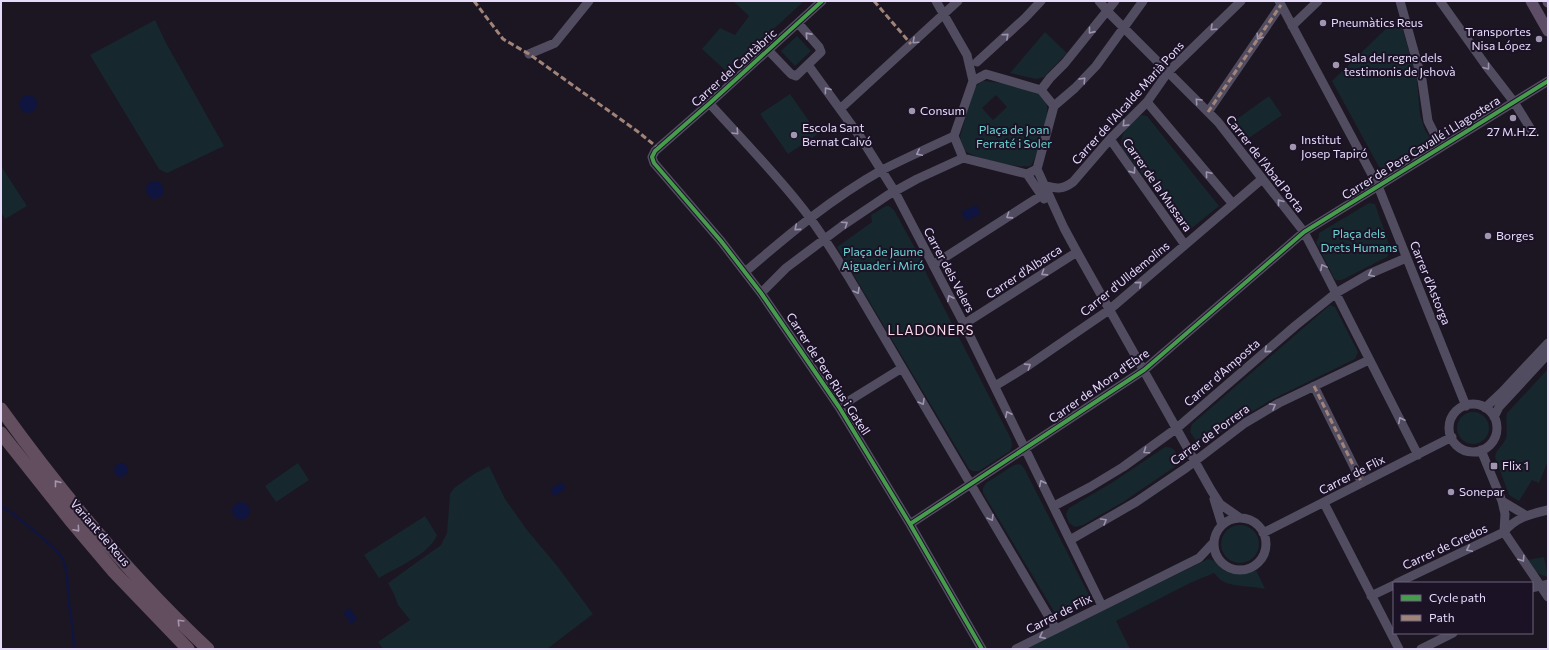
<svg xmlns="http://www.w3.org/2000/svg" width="1549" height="650" font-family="Commissioner,sans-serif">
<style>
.green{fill:#16272e;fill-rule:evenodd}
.water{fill:#10153f}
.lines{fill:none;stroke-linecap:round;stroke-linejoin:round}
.stream{stroke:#10153f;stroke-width:2.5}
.minor{stroke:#524c61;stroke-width:9}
.major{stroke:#5d4d66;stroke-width:11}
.highway{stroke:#624e5e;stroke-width:13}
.quiet{stroke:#a18479;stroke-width:3;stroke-dasharray:6 3;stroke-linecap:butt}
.cycleway-casing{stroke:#1b1226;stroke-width:6}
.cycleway{stroke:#469c4c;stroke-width:4}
.oneway{stroke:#9c94ae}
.oneway2{stroke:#a494ad}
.poi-dot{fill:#a096b0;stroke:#1b1226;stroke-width:1.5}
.labels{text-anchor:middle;stroke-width:4;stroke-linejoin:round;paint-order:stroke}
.poi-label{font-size:12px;fill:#e7dbfc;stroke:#1b1226;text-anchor:start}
.street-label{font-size:12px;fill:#e7dbfc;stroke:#1b1226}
.park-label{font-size:12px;fill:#6cd6d6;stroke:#1b1226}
.neighbourhood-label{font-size:13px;letter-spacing:1px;fill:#fcdce8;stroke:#1b1226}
</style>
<rect width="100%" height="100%" fill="#1c1622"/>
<path class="green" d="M733,1H804L727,72L702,49L720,28L735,35L749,16Z
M1399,16L1417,80L1420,115L1425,130L1431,139L1430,144L1388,170L1379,167L1332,81Z
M155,20L166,43L224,146L167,173L159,169L90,55Z
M1045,32L1067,53L1044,77L1036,79L1010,73Z
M797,36L811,51L795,66L781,51Z
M982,81C993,81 1034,88 1041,96C1044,98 1047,103 1047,106C1049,120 1038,153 1031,166C1015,168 977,159 963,150L960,137L973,89ZM996,95L1007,107L993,120L982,108Z
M790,94L818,134L788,154L760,114Z
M1269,96L1282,115L1243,142L1230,124Z
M1142,115L1147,116L1219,206L1187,232L1121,147C1121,144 1121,140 1122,137C1124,129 1135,118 1142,115Z
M1,166L27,206L5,219L1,212Z
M1369,203L1375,204L1391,250L1387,257L1342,280H1336L1334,278L1316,242L1319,237V233Z
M886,206H889L894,210L922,261L921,263L1011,439L1012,446L1010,451L979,471H973L969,469L837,247L872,222L871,215Z
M1330,305L1335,307L1358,352L1355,359L1271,400L1242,418L1204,444L1197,442L1190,432L1192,424Z
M1548,369V461L1539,483L1532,480L1519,501L1509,495L1495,457C1496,449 1503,446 1506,438C1508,430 1505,421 1507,413Z
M1457 428a16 16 0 1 1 32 0a16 16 0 1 1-32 0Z
M1165,447C1174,446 1177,453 1179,461L1176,466L1123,502L1083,525L1075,527L1069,523L1066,514L1069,508L1113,482Z
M298,463L309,480L276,502L265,486Z
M1020,464L1024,468L1089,595V599L1087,604L1063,615L1059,616L1055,613L983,493V488L986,483L1014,465Z
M489,466L505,499L527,530L558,567L593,614L547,649H383L378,642L410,620L398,605L394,594L388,583L441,545L447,533L450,494L454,488L474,474Z
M425,516L437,535C431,553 396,568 379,578L364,555Z
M1221 544a19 19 0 1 1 38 0a19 19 0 1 1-38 0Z
M1544,557L1548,577L1536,573L1527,560Z
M1208,559C1214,560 1217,563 1222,567C1233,575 1244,574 1256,570L1265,589C1253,586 1234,587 1224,582C1220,580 1217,576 1214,573L1190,583L1116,621L1130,649H1024Z"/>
<path class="water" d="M19 104a9 9 0 1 1 18 0a9 9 0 1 1-18 0Z
M146 190a9 9 0 1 1 18 0a9 9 0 1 1-18 0Z
M976,205L981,214L966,221L961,212Z
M114 470a7 7 0 1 1 14 0a7 7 0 1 1-14 0Z
M562,482L566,489L554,496L550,489Z
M232 511a9 9 0 1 1 18 0a9 9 0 1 1-18 0Z
M350,608L357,619L351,624L343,613Z"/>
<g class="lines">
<path class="stream" d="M1,506C14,514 55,546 62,558C69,572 67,587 69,603C71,619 74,633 74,649"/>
<path class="minor" d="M822,1L711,102L655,151L652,157L654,163L721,241L761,293L839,407L910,524L982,649
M936,1L967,55L973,81
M1099,1L1111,15L1218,122L1304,232L1325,272L1418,455
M1279,1L1378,186L1466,406
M1400,1L1422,80L1428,121L1441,147
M1440,1L1487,67L1514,102L1532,131
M1292,26L1318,1
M768,50L791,74L796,76L821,52L819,47L798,23
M529,54L555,43L589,1
M977,62L1025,18L1041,1
M808,65L861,138L895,192L964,324L1102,606
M986,74L1041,90L1054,106L1037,169L1027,174L963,158L954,136L973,81Z
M1041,90L1050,78L1065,63L1115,1
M1147,102L1233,204
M710,104C740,137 772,170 800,205C818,227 833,252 848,276L1056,629
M1054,106L1075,88L1096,66L1143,1
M840,109L958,1
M1208,112L1281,5
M1110,139L1185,245
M1037,169L1064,228L1077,252L1211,490L1220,504L1240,518
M1027,174L1044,199
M1044,185C1056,189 1062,190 1073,182L1110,139L1147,102L1168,72L1241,1
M933,265L1042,195
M745,272C788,235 832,198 882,170C906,158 930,147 954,136
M761,293L786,268L842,226L888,195L917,179L963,158
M964,324L1077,252
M995,386L1026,367L1109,310L1262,179
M1314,386L1362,483
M1449 428a24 24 0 1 1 48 0a24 24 0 1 1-48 0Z
M839,407L902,368
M1485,408L1502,392L1548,343
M1494,417L1499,407L1548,354
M1481,450L1502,501L1505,514L1504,532
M1214,499L1222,525
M1502,501L1527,516
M1324,503L1399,649
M1054,506L1090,487L1123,467L1177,428L1295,326L1336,293L1369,274L1406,258
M1214 544a26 26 0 1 1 52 0a26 26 0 1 1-52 0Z
M910,524L1144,370L1304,232L1548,81
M1504,532L1548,597
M1263,533L1452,437
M1070,540L1136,502L1186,468L1245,423L1279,403L1369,360
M1397,583L1504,532C1515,518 1530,514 1548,510
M1532,588L1548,584
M1371,596L1394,585
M1016,649L1199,558L1214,542
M1421,649L1453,633"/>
<path class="major" d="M1531,1L1548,31
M1548,1V2"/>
<path class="highway" d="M1,409C63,495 131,577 208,649
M1,433L70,520L114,572L188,649"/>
<path class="quiet" d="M474,1L503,39L529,54L637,131L658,148
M874,1L911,44
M1208,112L1281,5
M1314,386L1362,483"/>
<g class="cycleway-casing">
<path id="cycleway" d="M822,1L711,102L655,151L652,157L654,163L721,241L761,293L839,407L910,524L982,649
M910,524L1144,370L1304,232L1548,81"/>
</g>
<use href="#cycleway" class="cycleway"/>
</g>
<defs><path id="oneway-chevron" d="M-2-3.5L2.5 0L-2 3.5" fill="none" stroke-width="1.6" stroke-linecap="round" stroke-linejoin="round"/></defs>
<g class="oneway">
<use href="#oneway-chevron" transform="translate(1213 28) rotate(136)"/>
<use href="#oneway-chevron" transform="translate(1091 31) rotate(129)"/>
<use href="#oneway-chevron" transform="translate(808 35) rotate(-132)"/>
<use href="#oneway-chevron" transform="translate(1006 36) rotate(-42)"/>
<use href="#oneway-chevron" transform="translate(1259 37) rotate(124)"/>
<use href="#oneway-chevron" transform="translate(915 41) rotate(137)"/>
<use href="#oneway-chevron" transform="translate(1487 67) rotate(53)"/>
<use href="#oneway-chevron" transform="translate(1083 80) rotate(-47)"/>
<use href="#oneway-chevron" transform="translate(827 90) rotate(-126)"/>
<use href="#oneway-chevron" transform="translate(1198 101) rotate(-133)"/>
<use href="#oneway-chevron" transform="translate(1125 124) rotate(134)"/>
<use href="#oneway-chevron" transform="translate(736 132) rotate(47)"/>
<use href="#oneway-chevron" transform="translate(919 153) rotate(154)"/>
<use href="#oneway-chevron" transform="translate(1133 171) rotate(55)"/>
<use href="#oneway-chevron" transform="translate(1208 174) rotate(-130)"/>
<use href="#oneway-chevron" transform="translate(1280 202) rotate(-128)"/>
<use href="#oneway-chevron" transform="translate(1009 216) rotate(147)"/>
<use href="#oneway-chevron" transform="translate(845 224) rotate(-34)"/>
<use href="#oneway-chevron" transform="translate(797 228) rotate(140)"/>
<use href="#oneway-chevron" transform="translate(1323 267) rotate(-118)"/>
<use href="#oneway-chevron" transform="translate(1044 273) rotate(147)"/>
<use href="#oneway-chevron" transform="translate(1371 274) rotate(154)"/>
<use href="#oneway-chevron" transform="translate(1139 284) rotate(-41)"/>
<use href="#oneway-chevron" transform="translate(857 291) rotate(60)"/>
<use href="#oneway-chevron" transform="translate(950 298) rotate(-117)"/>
<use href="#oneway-chevron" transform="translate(1267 350) rotate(139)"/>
<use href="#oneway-chevron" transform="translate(1028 366) rotate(-33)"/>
<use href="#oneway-chevron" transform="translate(922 402) rotate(60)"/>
<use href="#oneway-chevron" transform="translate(1273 406) rotate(-30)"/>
<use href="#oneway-chevron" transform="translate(1008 414) rotate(-116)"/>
<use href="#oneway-chevron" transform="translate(1401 420) rotate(-117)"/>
<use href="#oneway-chevron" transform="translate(1146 451) rotate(145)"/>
<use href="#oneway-chevron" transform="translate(1042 483) rotate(-117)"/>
<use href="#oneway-chevron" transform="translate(991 518) rotate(59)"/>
<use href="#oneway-chevron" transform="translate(1104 521) rotate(-30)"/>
<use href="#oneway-chevron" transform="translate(1469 549) rotate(155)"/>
<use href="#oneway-chevron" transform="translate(1522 559) rotate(57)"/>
<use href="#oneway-chevron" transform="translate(1042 636) rotate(153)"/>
</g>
<g class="oneway2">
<use href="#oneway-chevron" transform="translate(57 483) rotate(-128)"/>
<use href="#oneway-chevron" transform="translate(77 529) rotate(49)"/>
<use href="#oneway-chevron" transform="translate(180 622) rotate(-134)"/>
</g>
<g class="poi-dot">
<circle cx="1323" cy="23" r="4"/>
<circle cx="1539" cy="39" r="4"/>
<circle cx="1336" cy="65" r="4"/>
<circle cx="912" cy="111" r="4"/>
<circle cx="1513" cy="118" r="4"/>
<circle cx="794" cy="135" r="4"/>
<circle cx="1293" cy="147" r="4"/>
<circle cx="1488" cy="236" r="4"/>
<rect x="1490" y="462" width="8" height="8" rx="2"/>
<circle cx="1451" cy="492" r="4"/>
</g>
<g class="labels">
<g class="poi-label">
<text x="1331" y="27">Pneumàtics Reus</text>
<text x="1531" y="36" text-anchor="end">Transportes<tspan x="1531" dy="14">Nisa López</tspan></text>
<text x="1344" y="62">Sala del regne dels<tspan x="1344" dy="14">testimonis de Jehovà</tspan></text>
<text x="920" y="115">Consum</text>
<text x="802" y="132">Escola Sant<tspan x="802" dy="14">Bernat Calvó</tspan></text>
<text x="1513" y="136" text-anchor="middle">27 M.H.Z.</text>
<text x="1301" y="144">Institut<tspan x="1301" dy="14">Josep Tapiró</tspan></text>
<text x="1496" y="240">Borges</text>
<text x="1502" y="470">Flix 1</text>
<text x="1459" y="496">Sonepar</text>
</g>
<g class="street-label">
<text transform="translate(734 68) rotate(-42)" y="4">Carrer del Cantàbric</text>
<text transform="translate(1128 103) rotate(-48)" y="4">Carrer de l'Alcalde Marià Pons</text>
<text transform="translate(1421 148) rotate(-32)" y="4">Carrer de Pere Cavallé i Llagostera</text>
<text transform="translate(1265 164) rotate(52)" y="4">Carrer de l'Abad Porta</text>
<text transform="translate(1157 185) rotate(55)" y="4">Carrer de la Mussara</text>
<text transform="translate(949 270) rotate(62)" y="4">Carrer dels Velers</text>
<text transform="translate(1024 272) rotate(-33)" y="4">Carrer d'Albarca</text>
<text transform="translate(1125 279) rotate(-39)" y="4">Carrer d'Ulldemolins</text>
<text transform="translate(1430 283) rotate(68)" y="4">Carrer d'Astorga</text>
<text transform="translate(1222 373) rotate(-41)" y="4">Carrer d'Amposta</text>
<text transform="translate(828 374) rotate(57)" y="4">Carrer de Pere Rius i Gatell</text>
<text transform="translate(1099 386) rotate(-35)" y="4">Carrer de Mora d'Ebre</text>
<text transform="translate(1210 435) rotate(-36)" y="4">Carrer de Porrera</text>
<text transform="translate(1352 475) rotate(-27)" y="4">Carrer de Flix</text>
<text transform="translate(100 533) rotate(49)" y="4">Variant de Reus</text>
<text transform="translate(1445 547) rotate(-25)" y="4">Carrer de Gredos</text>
<text transform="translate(1059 614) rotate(-27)" y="4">Carrer de Flix</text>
</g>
<g class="park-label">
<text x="1014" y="134">Plaça de Joan<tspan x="1014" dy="14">Ferraté i Soler</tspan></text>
<text x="1359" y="238">Plaça dels<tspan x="1359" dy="14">Drets Humans</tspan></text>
<text x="883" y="256">Plaça de Jaume<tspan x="883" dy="14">Aiguader i Miró</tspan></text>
</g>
<g class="neighbourhood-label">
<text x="931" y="335">LLADONERS</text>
</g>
</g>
<rect width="1549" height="650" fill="none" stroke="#e7dbfc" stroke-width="4"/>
<rect x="1393" y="582" width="140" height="52" fill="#1b1226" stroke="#6d627c"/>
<rect x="1401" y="595" width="20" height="6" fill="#469c4c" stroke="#6d627c"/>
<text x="1429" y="602" font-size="12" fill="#e7dbfc">Cycle path</text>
<rect x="1401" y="615" width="20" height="6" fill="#a18479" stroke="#6d627c"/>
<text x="1429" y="622" font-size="12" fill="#e7dbfc">Path</text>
</svg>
